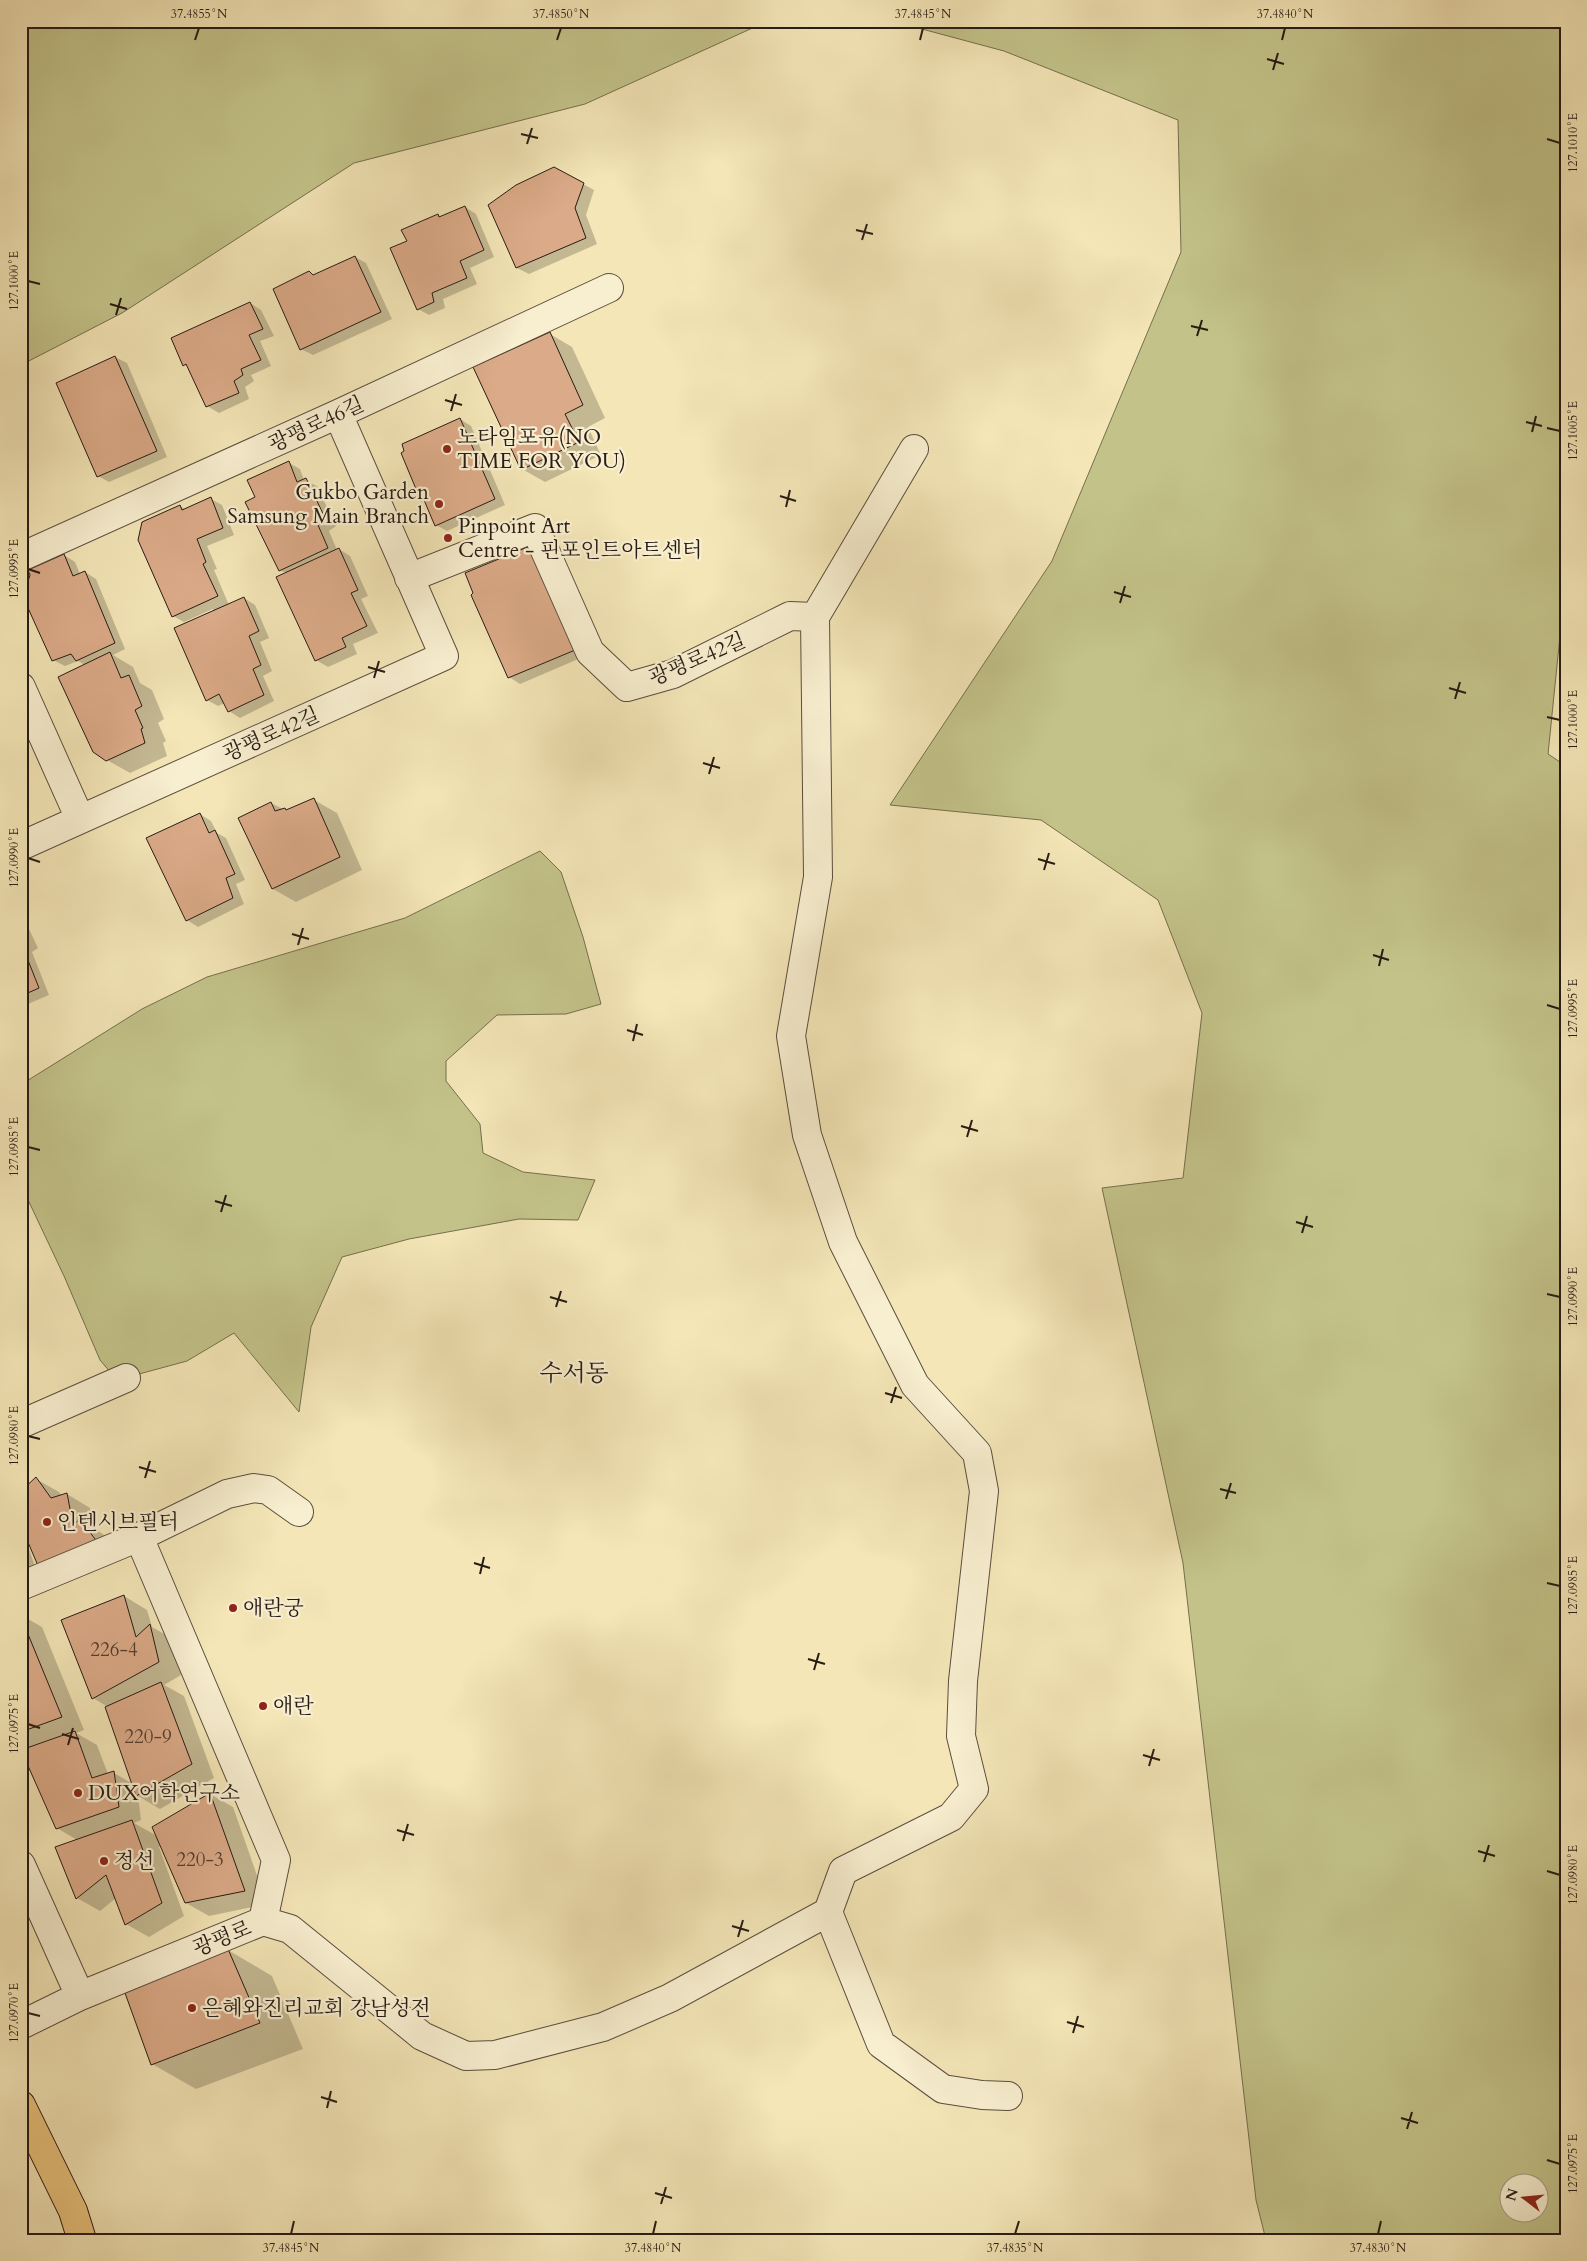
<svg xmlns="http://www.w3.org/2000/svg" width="1587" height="2261" font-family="Cardo,'Noto Serif KR',serif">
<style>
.green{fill:#c3c389;stroke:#756f4f;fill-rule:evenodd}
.shadow{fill:#0003}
.building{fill:#dbaa88;stroke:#271b15}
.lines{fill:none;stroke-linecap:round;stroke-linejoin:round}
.minor-casing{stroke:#5a4e3e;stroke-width:30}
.major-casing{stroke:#271b15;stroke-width:30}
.minor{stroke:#f8efd0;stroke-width:28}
.major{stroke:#eac37c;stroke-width:28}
.ticks{fill:none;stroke:#271b15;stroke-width:2}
.poi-dot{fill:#8f2418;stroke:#f8efd0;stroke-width:2}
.labels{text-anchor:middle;stroke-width:4.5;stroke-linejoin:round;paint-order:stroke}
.number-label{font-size:19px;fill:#543f32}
.street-label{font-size:21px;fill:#271b15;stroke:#f8efd0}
.poi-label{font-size:21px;fill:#271b15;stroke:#f8efd0;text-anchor:start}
.quarter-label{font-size:24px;fill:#271b15;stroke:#f8efd0}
.neatline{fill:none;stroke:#271b15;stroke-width:2}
.ticks-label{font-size:12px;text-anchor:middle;fill:#271b15}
</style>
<rect width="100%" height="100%" fill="#f4e6b7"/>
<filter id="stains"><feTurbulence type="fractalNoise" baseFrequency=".004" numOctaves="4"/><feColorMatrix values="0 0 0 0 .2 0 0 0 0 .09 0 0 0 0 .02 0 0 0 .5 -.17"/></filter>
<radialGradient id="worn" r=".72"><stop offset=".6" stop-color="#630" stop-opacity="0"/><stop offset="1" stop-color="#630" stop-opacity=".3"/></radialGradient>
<path class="green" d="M21,21H768L585,104L354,163L122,313L21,365Z
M892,21H1566V577L1548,754L1566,766V2240H1266L1256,2200L1183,1563L1102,1188L1183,1178L1202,1013L1158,900L1041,820L890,805L1052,561L1181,252L1178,120L1004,51ZM1510,2184H1540V2214H1510Z
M540,851L561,872L583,937L601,1004L566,1014L497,1015L446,1061V1081L480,1124L483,1153L523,1172L595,1180L578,1220L519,1219L409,1239L342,1257L311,1327L299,1412L234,1333L187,1361L117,1380L100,1360L64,1276L21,1185L22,1084L142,1009L207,977L405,918Z"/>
<path class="shadow" d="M583,184L594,190L586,215L597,244L529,274L517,268L490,205Z
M465,207L476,214L494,257L470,268L477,284L443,299L445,308L429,315L418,309L409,242L438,215L442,217Z
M355,257L366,263L392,319L313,355L301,349L309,272L315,276Z
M250,303L261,310L274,336L260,341L271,366L251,375L254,381L245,387L249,399L219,413L207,406L190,368L184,365Z
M550,334L572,347L605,418L588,427L601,455L545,482L522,469Z
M115,357L127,363L167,457L109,482L98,476Z
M460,419L471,426L505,505L447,531L436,525L426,502L422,500Z
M289,463L300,469L304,480L317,486L336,526L329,531L337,550L339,549L350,556L368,596L361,599L378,633L353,644L357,654L328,667L316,660L286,573L280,570L257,498Z
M211,499L222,505L234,535L207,546L217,569L214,570L229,605L244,598L255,605L269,638L260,642L272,671L263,676L274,701L240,718L229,711L225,703L218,706L207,700L213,609L184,622L173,616L180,506L186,510Z
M534,545L590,654L520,684L509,677Z
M64,555L75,562L80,574L85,572L96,579L125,649L113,655L133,667L140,683L152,690L164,719L158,723L166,741L163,743L167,756L130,773L107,760L85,665L78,661L65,666L53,660Z
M314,800L337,813L362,870L296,902L273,889L271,803L287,811Z
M200,814L211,821L217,833L226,838L245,880L236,884L244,904L198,927L187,920Z
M21,912L38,948L32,952L49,995L21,1007Z
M36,1479L59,1492L62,1496L67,1494L90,1508L94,1529L103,1534L120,1557L25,1531L23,1532L37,1572L21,1577V1493Z
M124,1596L147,1610L152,1627L173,1639L181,1675L164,1685L184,1696L214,1778L160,1809L138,1796L141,1820L134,1823L157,1836L210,1794L233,1807L267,1904L209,1916L186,1903L161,1846L159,1847L184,1916L149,1937L126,1924L116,1898L100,1911L77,1898V1840L57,1828L28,1749L21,1745V1615L42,1627L84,1730L76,1733L97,1745L108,1774L114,1773L133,1784L108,1707L93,1698Z
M228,1950L272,1976L303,2049L196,2089L152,2064Z"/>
<path class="building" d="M554,167L584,183L575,208L586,238L516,268L488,205L516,185Z
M465,206L484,250L460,261L467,278L432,293L434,302L417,310L390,248L407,241L401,230L438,214L439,217Z
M355,256L381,312L300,350L273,289L309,271L313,275Z
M250,302L263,329L249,335L261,360L241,369L243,375L234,381L239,393L206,407L186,364L183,366L171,338Z
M550,332L583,405L565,414L579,442L521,470L473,367Z
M115,356L157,451L97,477L56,383Z
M460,418L495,499L435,526L424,500L421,501L401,453L404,451L402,444Z
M289,461L297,482L306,478L326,520L318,525L328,548L279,571L245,502L255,497L247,480Z
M211,497L223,528L197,539L206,562L203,564L218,596L172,617L138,540L142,522L180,505L182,510Z
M535,544L580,648L508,678L471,595L473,593L465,573Z
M339,548L358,590L351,593L367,626L342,638L346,647L315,661L276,577Z
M64,554L73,576L85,571L115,643L76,661L71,654L52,661L23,597L30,575L28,570Z
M244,597L259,631L249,636L261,665L253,669L264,695L228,712L219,694L206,701L174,628Z
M110,652L121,678L129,675L142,706L135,710L143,728L141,729L145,743L106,761L93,752L58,677Z
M314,798L340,857L272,889L238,818L271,802L275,811L285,808L286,810Z
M200,813L209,833L215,830L235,874L226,878L233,898L186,921L146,838Z
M21,928L28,942L22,945L39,988L21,996Z
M36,1477L51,1498L67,1493L73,1525L80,1519L98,1543L39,1568L21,1526V1491Z
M124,1595L136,1637L150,1624L159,1662L92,1699L61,1620Z
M21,1617L62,1717L21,1732Z
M161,1682L192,1764L136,1796L105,1707Z
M75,1731L92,1778L114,1771L119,1807L56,1829L21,1750Z
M210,1793L245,1891L185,1903L152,1827Z
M132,1820L162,1903L125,1925L106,1875L76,1899L55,1847Z
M228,1949L260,2023L151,2065L125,1993Z"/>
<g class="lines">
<g class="minor-casing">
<path id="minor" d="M21,557L338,414L609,288
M409,578L535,528L590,652L627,687L673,674L790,616L815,617
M21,687L80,819
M21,846L444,656L338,414
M21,1424L126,1378
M139,1537L276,1860L263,1921
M21,1586L139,1537L227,1494L254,1488L268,1490L299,1512
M21,1865L80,1996
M828,1912L881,2044L943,2089L982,2095L1008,2096
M263,1921L290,1929L422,2036L466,2056L495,2055L603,2027L670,1998L828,1912L843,1871L951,1817L974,1789L961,1736L963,1681L984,1491L977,1453L915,1385L843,1242L807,1135L791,1036L818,877L815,617L914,449
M21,2025L80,1996L263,1921"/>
</g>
<g class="major-casing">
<path id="major" d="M21,2105L73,2211L82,2240"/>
</g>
<use href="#minor" class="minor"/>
<use href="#major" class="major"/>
</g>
<path class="ticks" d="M195,40L199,28M557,40L561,28M920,40L923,28M1282,40L1285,28M1267,59L1284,64M1273,70L1278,53M521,134L538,138M1547,139L1560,143M527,144L532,128M856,230L873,234M862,240L867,224M28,281L40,284M110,304L127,309M116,315L121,298M1191,326L1208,330M1197,336L1202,320M445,400L462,405M451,411L456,394M1526,422L1542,426M1547,428L1560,431M1532,432L1536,416M780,496L796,501M786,507L790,490M28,569L40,573M1114,592L1131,597M1120,603L1125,586M368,667L385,672M374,678L379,661M1449,688L1466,693M1455,699L1460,682M1547,717L1560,720M703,763L720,768M709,774L714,757M28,858L40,862M1038,859L1055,864M1044,870L1049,853M292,934L309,939M298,945L303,928M1373,955L1389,960M1379,966L1383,949M1547,1005L1560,1009M627,1030L643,1035M633,1041L637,1024M961,1126L978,1131M967,1137L972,1120M28,1147L40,1150M215,1201L232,1206M221,1212L226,1195M1296,1222L1313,1227M1302,1233L1307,1216M1547,1294L1560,1297M550,1297L567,1302M556,1307L561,1291M885,1393L902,1398M891,1403L896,1387M28,1436L40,1439M139,1467L156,1472M145,1478L150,1461M1220,1489L1236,1493M1226,1499L1231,1483M474,1563L490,1568M480,1574L484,1557M1547,1583L1560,1586M808,1659L825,1664M814,1670L819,1653M28,1724L40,1728M62,1734L79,1739M68,1745L73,1728M1143,1755L1160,1760M1149,1766L1154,1749M397,1830L414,1835M403,1841L408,1824M1478,1851L1495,1856M1484,1862L1489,1845M1547,1871L1560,1875M732,1926L749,1931M738,1937L743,1920M28,2013L40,2016M1067,2022L1084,2027M1073,2033L1078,2016M321,2097L337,2102M327,2108L331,2091M1401,2118L1418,2123M1407,2129L1412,2112M1547,2160L1560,2164M655,2193L672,2198M661,2204L666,2187M291,2234L294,2221M653,2234L656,2221M1015,2234L1019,2221M1378,2234L1381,2221"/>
<g class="poi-dot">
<circle cx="447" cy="449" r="5"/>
<circle cx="439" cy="504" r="5"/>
<circle cx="448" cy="538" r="5"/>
<circle cx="47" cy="1522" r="5"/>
<circle cx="233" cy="1608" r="5"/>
<circle cx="263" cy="1706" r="5"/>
<circle cx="78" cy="1793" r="5"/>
<circle cx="104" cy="1861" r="5"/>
<circle cx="192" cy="2008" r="5"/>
</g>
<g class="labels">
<g class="number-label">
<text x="114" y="1656">226-4</text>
<text x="148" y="1743">220-9</text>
<text x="200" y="1866">220-3</text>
</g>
<g class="street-label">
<text transform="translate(316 424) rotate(-25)" y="7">광평로46길</text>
<text transform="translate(697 659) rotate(-23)" y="7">광평로42길</text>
<text transform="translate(271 734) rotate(-24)" y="7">광평로42길</text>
<text transform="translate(222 1938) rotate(-22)" y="7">광평로</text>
</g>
<g class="poi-label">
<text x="457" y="444">노타임포유(NO<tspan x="457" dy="24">TIME FOR YOU)</tspan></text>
<text x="429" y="499" text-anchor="end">Gukbo Garden<tspan x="429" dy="24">Samsung Main Branch</tspan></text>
<text x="458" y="533">Pinpoint Art<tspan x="458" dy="24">Centre - 핀포인트아트센터</tspan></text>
<text x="57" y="1529">인텐시브필터</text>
<text x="243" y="1615">애란궁</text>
<text x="273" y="1713">애란</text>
<text x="88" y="1800">DUX어학연구소</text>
<text x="114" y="1868">정선</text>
<text x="202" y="2015">은혜와진리교회 강남성전</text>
</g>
<g class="quarter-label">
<text x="574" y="1381">수서동</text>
</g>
</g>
<rect width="1587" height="2261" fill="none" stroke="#f4e6b7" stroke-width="55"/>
<g transform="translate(1524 2198) rotate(286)"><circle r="24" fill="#f8efd0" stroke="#a49a85"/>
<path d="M0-4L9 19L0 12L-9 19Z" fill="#8f2418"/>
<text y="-8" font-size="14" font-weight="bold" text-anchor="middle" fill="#271b15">N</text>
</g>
<rect x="28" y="28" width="1532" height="2206" class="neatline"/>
<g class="ticks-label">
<text x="199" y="18">37.4855°N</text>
<text x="561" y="18">37.4850°N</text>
<text x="923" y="18">37.4845°N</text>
<text x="1285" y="18">37.4840°N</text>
<text transform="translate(1573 143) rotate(-90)" y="4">127.1010°E</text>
<text transform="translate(14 281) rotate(-90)" y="4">127.1000°E</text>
<text transform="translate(1573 431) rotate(-90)" y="4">127.1005°E</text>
<text transform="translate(14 569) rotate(-90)" y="4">127.0995°E</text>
<text transform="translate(1573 720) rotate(-90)" y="4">127.1000°E</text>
<text transform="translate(14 858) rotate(-90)" y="4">127.0990°E</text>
<text transform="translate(1573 1009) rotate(-90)" y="4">127.0995°E</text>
<text transform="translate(14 1147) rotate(-90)" y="4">127.0985°E</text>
<text transform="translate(1573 1297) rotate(-90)" y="4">127.0990°E</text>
<text transform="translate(14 1436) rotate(-90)" y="4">127.0980°E</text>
<text transform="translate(1573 1586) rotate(-90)" y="4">127.0985°E</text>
<text transform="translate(14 1724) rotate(-90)" y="4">127.0975°E</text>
<text transform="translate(1573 1875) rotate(-90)" y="4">127.0980°E</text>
<text transform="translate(14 2013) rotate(-90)" y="4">127.0970°E</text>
<text transform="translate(1573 2164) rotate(-90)" y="4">127.0975°E</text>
<text x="291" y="2252">37.4845°N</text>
<text x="653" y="2252">37.4840°N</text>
<text x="1015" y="2252">37.4835°N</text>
<text x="1378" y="2252">37.4830°N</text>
</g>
<rect width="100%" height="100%" filter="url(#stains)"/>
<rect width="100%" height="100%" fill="url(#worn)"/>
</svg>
